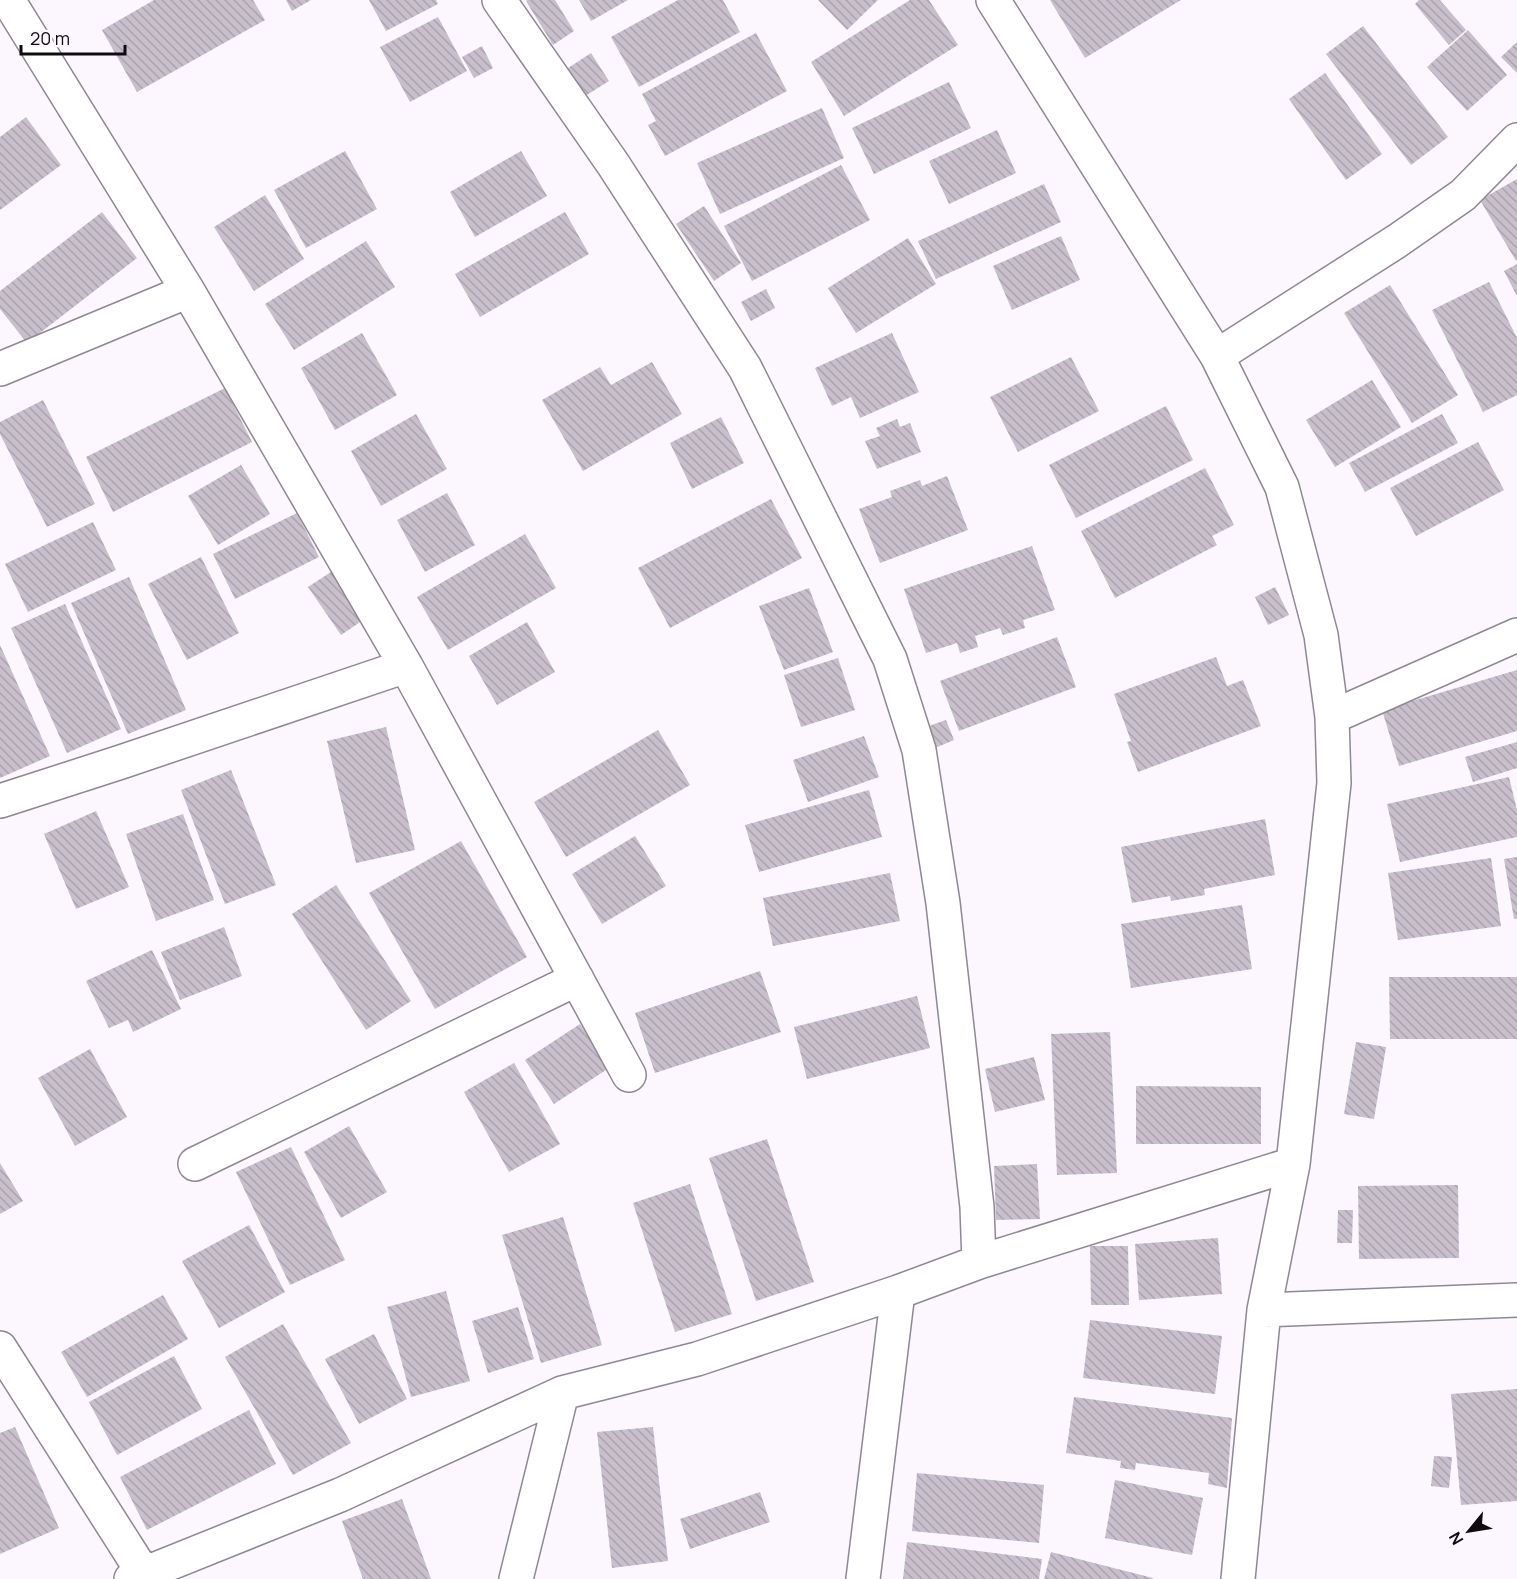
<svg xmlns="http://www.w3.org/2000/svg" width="1517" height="1579" font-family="Manrope,sans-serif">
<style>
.building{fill:url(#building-back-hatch)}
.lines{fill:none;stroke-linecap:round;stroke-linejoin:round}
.minor-casing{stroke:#8f8793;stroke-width:36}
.minor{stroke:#fff;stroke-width:33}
</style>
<defs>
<pattern id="building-back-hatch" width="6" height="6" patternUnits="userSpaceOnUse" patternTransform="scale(1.5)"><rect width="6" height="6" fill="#c8bfcc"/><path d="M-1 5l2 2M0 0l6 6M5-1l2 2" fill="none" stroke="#aba3ae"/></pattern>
</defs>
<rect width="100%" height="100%" fill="#fcf6fe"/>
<path class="building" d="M154,0H253L265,20L137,92L102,30Z
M286,0H311L292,11Z
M369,0H436L438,4L386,31Z
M527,0H555L574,31L553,45L526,1Z
M579,0H628L591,21Z
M678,0H723L740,32L639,87L611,37Z
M818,0H878L847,30Z
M910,0H929L958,45L844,116L811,62Z
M1050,0H1181L1085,58Z
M1419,0H1440L1466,30L1449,45L1415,4Z
M438,17L467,71L410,102L380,47Z
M1363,26L1448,137L1411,165L1326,54Z
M1468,30L1507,75L1467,111L1427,67Z
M756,33L787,91L665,156L648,125L656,121L642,94Z
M1517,42V73L1501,57Z
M482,46L493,68L474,78L462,57Z
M591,53L609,81L579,100L562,72Z
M1325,73L1382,154L1346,180L1289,99Z
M949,82L971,128L874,174L852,128Z
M822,108L844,158L720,214L697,163Z
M26,117L61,165L0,210V137Z
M997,130L1016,173L949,204L929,161Z
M345,151L377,209L306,248L274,190Z
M521,151L547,196L475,237L450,192Z
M841,165L870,220L752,281L724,226Z
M1517,179V260L1516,261L1480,200Z
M1044,184L1061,222L936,279L918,241Z
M265,195L304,259L254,291L214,227Z
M704,206L741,263L714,281L676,224Z
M102,212L137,258L27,343L0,309V291Z
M565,212L589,254L480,317L455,274Z
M1061,236L1080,280L1012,310L993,266Z
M908,238L936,284L856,333L828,288Z
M366,241L395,287L294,350L265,304Z
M1517,264V296L1504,271Z
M1489,282L1517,338V395L1483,412L1432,310Z
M1390,285L1458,395L1412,423L1344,313Z
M766,289L775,308L751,321L741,302Z
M362,333L397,395L335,430L301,368Z
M892,333L919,392L860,418L851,397L832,406L815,368Z
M1071,357L1099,411L1018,452L990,397Z
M652,362L682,414L583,471L542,400L600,367L611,385Z
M1372,380L1401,427L1335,467L1306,420Z
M225,388L252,442L113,512L86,457Z
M43,400L95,504L47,527L0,434V422Z
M1166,406L1193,460L1076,518L1049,465Z
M416,414L447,469L381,506L351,451Z
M1442,414L1458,443L1365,492L1349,463Z
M721,417L744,463L692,489L670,443Z
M897,419L900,427L910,423L921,452L877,469L865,441L880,436L876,428Z
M1478,442L1504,490L1416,536L1390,488Z
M241,465L270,514L218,545L188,496Z
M1205,468L1234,525L1212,536L1217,545L1115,598L1081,531Z
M947,476L968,530L880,563L859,509L892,497L890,491L920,480L922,486Z
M447,493L475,545L425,572L397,520Z
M771,499L802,558L670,628L638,568Z
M297,513L319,557L235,599L213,554Z
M93,522L116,570L28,612L5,564Z
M525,534L556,588L448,650L417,597Z
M1032,546L1055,610L1023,620L1025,628L1003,635L1000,628L975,636L978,647L960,653L957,643L926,653L904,589Z
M201,557L239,633L187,660L148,584Z
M340,566L372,614L341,635L308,587Z
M129,577L186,710L128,734L71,603Z
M1275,587L1289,615L1268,625L1255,597Z
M809,588L833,652L784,670L759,606Z
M65,604L121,729L67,753L11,628Z
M527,622L555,672L497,705L469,656Z
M1057,637L1076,687L959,731L940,681Z
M0,645L50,756L0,778Z
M1216,657L1227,686L1243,680L1261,726L1138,772L1127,742L1131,741L1114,694Z
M838,658L855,710L801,727L784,675Z
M1517,670V731L1399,766L1382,710Z
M946,720L954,740L935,748L926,727Z
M386,727L415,850L356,863L327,741Z
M658,730L690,785L566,857L534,802Z
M864,736L879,777L808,802L793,760Z
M1517,742V768L1473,782L1465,757Z
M231,770L276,885L225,904L181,790Z
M1509,777L1517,810V837L1400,862L1387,804Z
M869,790L882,837L759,872L745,825Z
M96,811L129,887L76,909L44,834Z
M183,814L214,900L156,921L126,834Z
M1265,819L1275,875L1204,889L1205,895L1171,901L1170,896L1132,903L1121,847Z
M635,836L666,886L602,924L572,874Z
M461,841L527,957L435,1009L369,893Z
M1517,857V919H1514L1504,859Z
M1491,858L1501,926L1398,940L1388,873Z
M890,873L900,921L773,946L763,898Z
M336,885L411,1001L366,1030L292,914Z
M1242,905L1252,969L1131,988L1121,924Z
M224,927L242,976L180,1000L161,952Z
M152,950L181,1009L133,1032L128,1020L109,1028L86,981Z
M760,971L781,1032L655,1073L635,1013Z
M1389,977H1517V1039H1390Z
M917,996L930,1048L807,1079L794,1027Z
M580,1024L609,1068L554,1104L525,1060Z
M1110,1032L1117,1173L1057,1175L1051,1034Z
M1356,1042L1386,1047L1374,1119L1344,1114Z
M90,1049L127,1117L75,1146L38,1078Z
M1034,1057L1045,1100L995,1112L985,1069Z
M514,1063L560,1144L509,1172L464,1092Z
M1136,1086L1261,1087V1144H1136Z
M349,1126L387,1192L341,1218L304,1152Z
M767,1139L814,1282L756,1301L709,1158Z
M291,1147L345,1260L290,1285L236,1172Z
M0,1163L23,1201L0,1214Z
M1037,1164L1040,1219L996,1220L994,1166Z
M690,1184L732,1314L675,1332L633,1203Z
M1458,1185L1459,1258L1359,1259L1358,1186Z
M1338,1210H1353L1352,1243H1337Z
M563,1217L602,1345L541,1363L502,1235Z
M249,1225L285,1292L219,1328L182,1261Z
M1218,1238L1222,1294L1139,1300L1135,1244Z
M1090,1246H1128L1129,1305H1091Z
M446,1291L470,1381L411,1397L387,1307Z
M163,1295L188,1339L87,1397L61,1352Z
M518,1307L534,1359L488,1373L472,1321Z
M1090,1320L1222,1336L1215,1394L1083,1378Z
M283,1324L351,1443L293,1475L225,1357Z
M374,1334L407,1399L359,1424L325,1359Z
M174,1356L202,1409L117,1455L89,1402Z
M1517,1389V1501L1461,1505L1451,1394Z
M1074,1397L1232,1418L1227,1488L1208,1484L1209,1473L1136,1463L1135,1470L1120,1468L1121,1461L1066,1453Z
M249,1410L276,1464L147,1530L120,1477Z
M15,1427L59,1528L0,1554V1433Z
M653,1427L668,1561L612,1568L597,1432Z
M1434,1456L1452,1457L1449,1488L1431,1486Z
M917,1473L1044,1485L1039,1543L912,1531Z
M1115,1480L1203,1498L1192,1555L1105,1538Z
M760,1492L770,1522L690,1549L680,1519Z
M402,1499L431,1579H363L342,1521Z
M907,1542L1042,1559L1039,1579H903Z
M1051,1552L1153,1578V1579H1044Z"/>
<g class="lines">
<g class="minor-casing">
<path id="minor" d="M8,0L188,291L406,666L629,1075
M499,0L613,164L745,368L890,659L919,750L943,903L977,1207L979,1262
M993,0L1217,356L1282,487L1321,635L1332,717L1334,783L1293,1164L1264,1310L1238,1579
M1217,356L1397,241L1463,195L1517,140
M0,369L188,291
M1332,717L1517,635
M0,801L121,762L406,666
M195,1164L577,979
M1264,1310L1517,1300
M0,1348L144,1574
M131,1579L340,1495L562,1393L697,1359L898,1292L979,1262L1293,1164
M516,1579L562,1393
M863,1579L898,1292"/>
</g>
<use href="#minor" class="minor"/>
</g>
<g transform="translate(1469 1531) rotate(240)" stroke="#fcf6fe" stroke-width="4.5" paint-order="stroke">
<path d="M0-4.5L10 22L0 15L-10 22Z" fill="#0f0c10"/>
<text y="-9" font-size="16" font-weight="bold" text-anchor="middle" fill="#0f0c10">N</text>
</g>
<path d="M21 45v9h104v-9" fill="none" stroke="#0f0c10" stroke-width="3"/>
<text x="30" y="45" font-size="18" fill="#0f0c10" stroke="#fcf6fe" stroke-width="4.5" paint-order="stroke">20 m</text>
</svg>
